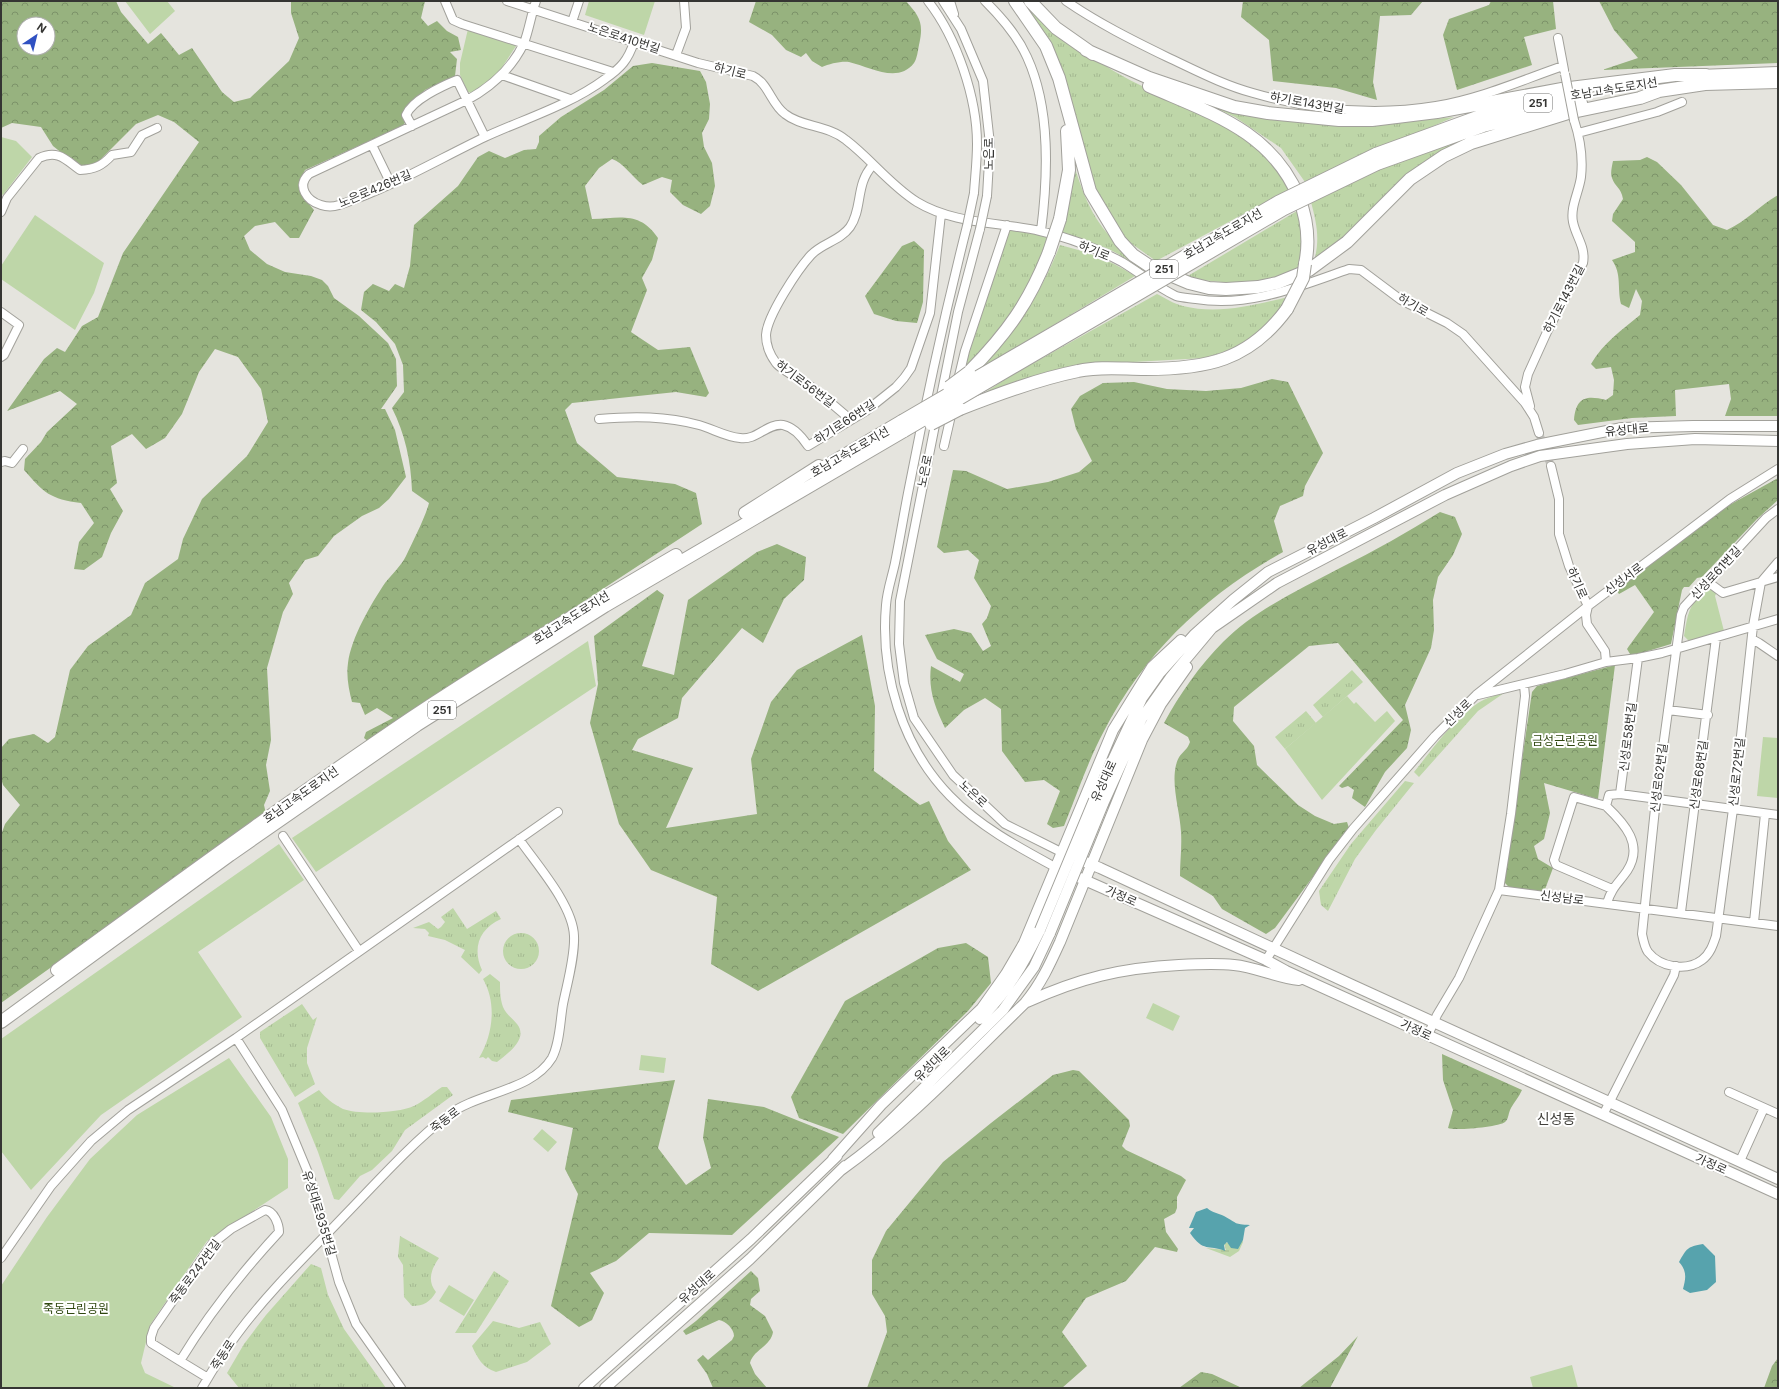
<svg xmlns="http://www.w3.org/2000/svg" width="1779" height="1389" font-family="Inter,'Noto Sans KR',sans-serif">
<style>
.grass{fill:url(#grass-tufts)}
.forest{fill:url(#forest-crowns);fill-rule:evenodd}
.wetland{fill:url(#wetland-marsh)}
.park{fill:#bed6a8}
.water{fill:#57a3ad}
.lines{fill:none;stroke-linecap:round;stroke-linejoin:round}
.minor-tunnel{stroke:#c2c1bc;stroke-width:8;stroke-dasharray:8 4;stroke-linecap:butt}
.minor-casing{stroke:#a2a19b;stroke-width:10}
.major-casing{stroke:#a2a19b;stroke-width:12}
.highway-casing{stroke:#a2a19b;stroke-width:14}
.minor{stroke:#fff;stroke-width:8}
.major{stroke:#fff;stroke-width:10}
.highway{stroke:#fff;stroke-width:12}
.minor-bridge-casing{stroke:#a2a19b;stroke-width:10;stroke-linecap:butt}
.major-bridge-casing{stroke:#a2a19b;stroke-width:12;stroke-linecap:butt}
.highway-bridge-casing{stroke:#a2a19b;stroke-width:14;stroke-linecap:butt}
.minor-bridge{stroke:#fff;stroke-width:8}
.major-bridge{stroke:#fff;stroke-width:10}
.highway-bridge{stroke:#fff;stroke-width:12}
.labels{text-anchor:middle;stroke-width:4;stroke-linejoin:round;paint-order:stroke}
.shield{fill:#fff;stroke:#727270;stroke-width:1}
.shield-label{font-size:11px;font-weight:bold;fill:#353533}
.street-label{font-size:12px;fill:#353533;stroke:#fff}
.park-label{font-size:12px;fill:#2f4710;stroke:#fff}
.quarter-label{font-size:14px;fill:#42413c;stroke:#fff}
</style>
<defs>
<pattern id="grass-tufts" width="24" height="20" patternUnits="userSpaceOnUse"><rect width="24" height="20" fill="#bed6a8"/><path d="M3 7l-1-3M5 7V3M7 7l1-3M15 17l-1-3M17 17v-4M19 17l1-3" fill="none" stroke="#a4b891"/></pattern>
<pattern id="forest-crowns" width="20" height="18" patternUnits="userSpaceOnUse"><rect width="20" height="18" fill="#97b27f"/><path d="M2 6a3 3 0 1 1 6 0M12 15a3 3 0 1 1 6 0" fill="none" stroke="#7c9269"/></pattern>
<pattern id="wetland-marsh" width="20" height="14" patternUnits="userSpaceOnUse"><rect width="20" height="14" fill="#bed6a8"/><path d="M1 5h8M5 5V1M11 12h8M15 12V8" fill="none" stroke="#a4b891"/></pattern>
</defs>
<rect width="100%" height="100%" fill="#e5e4de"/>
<path class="grass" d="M1021,1H1023C1051,26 1080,51 1112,70C1160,99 1225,117 1266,153C1276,162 1284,177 1292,188L1156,261L1125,239L1093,192L1076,125Z
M1181,92L1356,124L1415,121L1454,117L1305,182L1281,148L1235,117Z
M1474,135L1447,149L1314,262C1320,239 1317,225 1311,202L1381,169Z
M1074,165C1090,217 1103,235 1146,268L1142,270C1113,248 1097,243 1062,235Z
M1302,208L1306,230L1301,269C1256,284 1232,286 1186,277Z
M1008,229L1035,233L1048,238L1044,255L1009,320L972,362L965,366L966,354Z
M1060,245C1088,252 1112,261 1135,276L972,374C1015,333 1038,300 1060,245Z
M1157,294C1165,298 1174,304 1183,306C1218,315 1254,305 1288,297L1275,320L1244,345L1205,358L1097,364L978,397L1012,375Z
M1352,670L1363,682L1323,717L1313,705Z
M1507,691L1478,711L1419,777L1414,772C1433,749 1452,720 1478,703C1486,698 1497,695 1507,691Z
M1306,711L1316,723L1285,749L1275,737Z
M1405,781L1414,783L1376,830L1355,859L1328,911L1321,905L1319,891L1351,844Z
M453,908L467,929L496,911L501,919C479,929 472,948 482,970L479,974L461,957L465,950L445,940L428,936L429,933L425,929L413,928L429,922L438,929L441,927L445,922L441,917Z
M503 951a18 18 0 1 1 36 0a18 18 0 1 1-36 0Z
M490,974L500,982C500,990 500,998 503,1007C506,1014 512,1018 517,1024C529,1039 507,1054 497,1062L492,1061L488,1057L486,1059L483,1057L479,1058C493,1035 497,1003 483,979Z
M302,1004L313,1020L317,1017L307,1048V1063L315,1084L295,1097L260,1038V1032Z
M442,1087H447L453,1095L405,1130L392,1151L372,1170L360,1176L339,1200L334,1199L318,1152L298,1103L319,1090C326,1098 333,1104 343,1109C360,1115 398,1113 414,1106C424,1101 433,1093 442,1087Z
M400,1236L439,1258C431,1269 427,1281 436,1292C430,1302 424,1306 412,1306L404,1297L403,1265L398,1257Z
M311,1264L321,1268L328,1295L344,1329L386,1388H239L227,1373L244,1344L266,1315Z
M494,1271L509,1281L476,1333H455Z
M493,1321L519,1328L540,1322L551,1344L527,1362L496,1372C482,1367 478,1359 472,1346Z"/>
<path class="forest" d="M1,1H116L121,12L148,44L161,33L179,55L192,48L222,92L234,102L250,98L289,61L299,38L291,13V1H425L421,18L428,26L437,21L447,31L458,37L461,50L450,52L457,59L455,76L425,90L403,114L406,121L403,126L305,170L298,185L303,197L314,210L299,238H290L275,222L255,226L244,236L250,250L267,264L285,272L311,276L322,280L328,286L334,298L359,316L388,343L396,359L397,386L381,409H385L395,430L406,477L389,499L379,508L362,516L334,536L318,556L305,560L289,583L293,594L283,612L267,668L271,740L266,765L270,791L264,805L266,814L1,1003V835L5,824L20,805L3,785L1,778V748L9,739L34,734L48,743L55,737L70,670L88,646L131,615L145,583L178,559L183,539L202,499L247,456L268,422L261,389L238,357L215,349L199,372L182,414L165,438L146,449L132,434L111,446L117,483L110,489L123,511L111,533L102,557L84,570L74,569L79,542L94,523L81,503C50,499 44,493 24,470L25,459L41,442L47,432L77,404L60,391L7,411L44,359L57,348L65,352L82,326L98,317L123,253L199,142L174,122L158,115L136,124L94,166H78L53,146L41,127L12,123L1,128ZM24,24H48V48H24Z
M756,1H906C920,17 924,23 919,45C918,50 917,59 914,63C898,84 870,67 849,62C841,61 829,64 822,67L812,61L806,53L801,57L786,50L772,35L749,22Z
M1243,1H1423L1411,15L1380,16L1373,82L1377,100L1336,88L1273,81L1269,40L1241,17Z
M1491,1H1553L1556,29L1524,37L1532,65L1457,90L1443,35L1449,19L1489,5Z
M1599,1H1778V63L1602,70L1638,58L1614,30Z
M652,63L700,71L706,82L710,104L709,119L702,133L704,147L712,163L715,186L710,206L701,214L683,205L670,192L672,180L662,177L643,185C632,177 623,162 612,159L599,168L585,186L592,219C620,218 640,211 658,238L652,260L642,278L647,290L631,332L658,350L690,347L709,393L706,397L676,392L572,403L565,410L577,443L617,477L675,484L696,493L702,524L369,742L364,738L366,732L393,718L377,708L365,715L360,703L352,702C349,690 346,676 348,663C351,638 371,604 385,583C392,574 401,566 406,556C413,541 425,518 429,503L412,491C411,461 405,434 392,408L404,392L403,365L395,344L376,322L361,310L364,292L373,284L389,291L395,284L404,288L410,266L414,225L458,186L478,157L489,151L505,158L524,150L536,149L539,142V136L561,117L604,90L633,66Z
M1647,157L1657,162L1681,185L1713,225L1727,230C1747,221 1759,206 1778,195V416H1725L1731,399L1729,384L1675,390L1676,416L1632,418L1578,425L1574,420C1576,397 1586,395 1606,400L1613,395L1614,380L1611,367L1596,369L1591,364C1603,343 1622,330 1640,315L1642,301L1636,289L1629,308L1621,304C1617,288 1622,274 1612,260L1635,252V242L1612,221L1613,214L1623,199C1621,187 1615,187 1612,178C1610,174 1612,166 1613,161L1640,160Z
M914,241L924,250L923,302L917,323L896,321L874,314L865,296L902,246Z
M1272,379L1288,382L1323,453L1305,486L1303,496L1280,506L1274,521L1283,552C1205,596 1146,651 1104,731C1088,761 1077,794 1064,826L1053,828L1047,824L1060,791L1044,780L1025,782L1002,751L1001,709L985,698L964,710L945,728C935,707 928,690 931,666L960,682L964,674L937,659L925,635L954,629L971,633L983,651L991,646L982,624L987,618L991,606L974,578L979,560L968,550L944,553L937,547L953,470L966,471L1007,489L1048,482L1079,472L1092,461L1076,429L1071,409L1080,396L1103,383L1134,382L1167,389L1206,391L1241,388Z
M1778,478V500L1757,519L1702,577L1697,578L1689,587H1684L1682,590L1671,644L1638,654H1630L1627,649L1629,646L1654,612L1635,585L1619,594L1616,590L1724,508Z
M1440,512L1455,517L1462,534L1453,555L1438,577L1433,600L1434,630L1431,648L1405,705L1411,730L1407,748L1385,772L1365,807L1352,798L1354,790L1348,786L1342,788L1339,786L1403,720L1338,643L1309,646L1234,707L1233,721L1254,746L1257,765L1298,805L1315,816L1334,824L1347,822L1349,828L1275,928L1266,934L1222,909L1213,896L1180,876C1180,861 1182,847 1181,832C1180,811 1171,786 1176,765C1180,751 1186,753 1190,742L1188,737L1164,723C1179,695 1200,665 1223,642C1256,609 1299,590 1340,568C1374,551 1408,532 1440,512Z
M777,544L806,557L804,580L784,599L763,643L742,628L682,698L678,718L638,739L632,750L693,768L666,828L757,814L751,759L771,702L797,670L862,635L875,706L874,771L920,805L929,801L948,841L971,870L758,991L711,964L717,897L651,870L619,824L590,723L598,684L594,636L657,590L664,595L642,666L674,675L688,600L757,552Z
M1615,665L1598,799L1544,783L1550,813L1544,839L1534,846L1538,859L1553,868L1544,892L1509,887L1504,882L1532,692L1537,686Z
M966,943L988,957L991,983L968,1011L843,1134L799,1118L791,1097L845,1001L938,948Z
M1442,1054L1522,1090C1519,1097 1514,1102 1511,1108C1508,1113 1509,1119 1505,1122C1499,1127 1454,1131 1448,1128L1453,1110L1443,1080Z
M1073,1070L1079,1071L1129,1120L1130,1126L1122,1146L1126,1150L1181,1176L1186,1180L1177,1197V1208L1175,1213L1164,1219L1166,1232L1178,1249L1177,1252L1155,1247L1126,1281L1086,1298L1062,1332L1087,1366L1062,1388H867L887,1332L885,1316L872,1294V1260L886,1231L943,1162L991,1123L1053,1075Z
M675,1080L658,1148L686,1185L711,1168L703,1138L708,1099L764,1107L839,1137L732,1235L649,1233L616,1261L590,1273L604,1293L592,1320L579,1327L551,1306L578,1194L565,1169L573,1128L508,1112L511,1100Z
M751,1271L758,1278L760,1291L751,1299L750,1305L765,1316L773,1332C771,1346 753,1350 750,1363L755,1374L767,1388H713L707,1374L697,1360L703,1355L708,1360L732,1340L734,1336C734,1329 726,1321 719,1320L686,1335L683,1331L696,1321Z
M1358,1336L1330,1388H1299L1339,1356Z
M1778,1358V1388H1764L1772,1366Z
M1201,1372L1212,1374L1242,1388H1179Z"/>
<path class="wetland" d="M1242,1240L1243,1242L1239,1251L1230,1257L1206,1248L1226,1250L1224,1243L1241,1242Z"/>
<path class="park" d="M125,1H167L175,11L150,34Z
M589,1H655L644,35L585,15Z
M468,29L514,43L516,46L499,72L473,93L468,92L460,75V63Z
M1,137L16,141L32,157L3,195L1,194Z
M35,215L104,263L94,293L75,330L1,279V266Z
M1709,585L1717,592L1715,596L1724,631L1689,641L1684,636C1689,607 1689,607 1709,585Z
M588,641L596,686L316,872L292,838Z
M1347,696L1354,704L1356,702L1375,722L1387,711L1395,721L1322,800L1285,749Z
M1763,737L1778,738V798L1757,796Z
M279,844L304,880L198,952L242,1017L101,1115L31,1190L1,1151V1039Z
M1153,1003L1180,1016L1173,1031L1146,1018Z
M641,1055L666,1058L664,1073L639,1070Z
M229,1058L271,1117L288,1159V1188L207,1241L150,1325L141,1363L145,1373L176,1388H1V1286L47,1217L90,1159L137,1115Z
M542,1129L557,1142L548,1152L533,1139Z
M449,1285L474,1300L464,1316L439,1301Z
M1572,1365L1578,1388H1533L1530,1377Z"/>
<path class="water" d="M1207,1208C1213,1213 1218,1213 1224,1216C1239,1224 1233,1224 1250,1225L1245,1228L1243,1240L1238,1249L1231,1248L1227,1242L1224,1245L1225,1251C1208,1244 1204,1253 1190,1233L1194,1228H1189L1196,1212Z
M1703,1244L1715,1256L1716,1282L1707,1290L1690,1293L1683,1289C1686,1278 1687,1271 1679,1262C1687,1248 1687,1247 1703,1244Z"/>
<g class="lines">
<path class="minor-tunnel" d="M1539,433L1551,466"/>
<g class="minor-casing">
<path id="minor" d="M445,1L453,20L462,24L613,72
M507,1L698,63L753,76C769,84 771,104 785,114C801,127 828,125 846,140C871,159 890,185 917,202C953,224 1000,222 1040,231C1067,237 1098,249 1122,262C1140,273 1157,287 1176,296C1182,298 1190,298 1196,299C1249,308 1300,286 1349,269L1361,270L1401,300L1447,323L1463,334L1525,403L1534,417L1539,433
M536,1C531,15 529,30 524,43C512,68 491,87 467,100L309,174C296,186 307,201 321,205C327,207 333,207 339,205C390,188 437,160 485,137C524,119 570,105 605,79C621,68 628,60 634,42
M928,1C957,38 977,98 977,144C977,161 975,177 974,193
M943,1L961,29L983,81L990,144L987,196
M950,1L954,14
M985,1C1002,18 1017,35 1027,57C1051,109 1048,176 1041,231
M1066,1C1098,23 1132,40 1167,57C1195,70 1223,85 1253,93C1312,110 1375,116 1436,106C1480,99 1522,80 1563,66
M572,22L579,1
M1558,38L1564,70
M676,55L686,28L684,1
M502,75L570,99
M412,126L406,115C412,100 442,86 457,80L485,137
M1578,133L1657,112L1682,102
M372,145L391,184
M1,212L7,198L39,158C58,149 66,160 80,170C95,169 102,166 112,155L131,152L142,135L157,128
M967,226C945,313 926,400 909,488C904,513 900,538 895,563C892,577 887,591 886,605C880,673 902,747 950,796C979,826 1018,847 1055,867
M1,312L19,325L4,355L1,357
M958,380L965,351L1007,225
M940,401L958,312L980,229
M1530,406L1525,387L1528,374L1547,332L1583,263C1586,247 1576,237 1573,222C1570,207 1579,192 1581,177C1583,159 1580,138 1574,120
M599,419C634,416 666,416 699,425C713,429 726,437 740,438C756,441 767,423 783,425C794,427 802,437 808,446L866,411L896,387L904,378L911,368L930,313L941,214
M851,420C837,408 823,396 809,385C800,379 781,370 776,363C770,355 766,345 766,335C767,316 798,269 811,255C822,243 840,241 850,227C863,208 855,184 873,165
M936,420L900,601L899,644L904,683L914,718L953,775L1005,824L1061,852
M944,446L952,411
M1,462L5,461L12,463L23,449
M1551,466L1559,499V534L1569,566L1588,606L1586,615L1587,624L1605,651L1606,662
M1778,509L1766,518L1684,607L1681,615L1656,799L1642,934C1643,939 1645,948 1648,952C1660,967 1686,972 1702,960C1710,954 1713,945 1716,936L1733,809L1753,626L1761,582L1778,562
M1708,582L1723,593L1778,577
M1752,639L1759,643L1778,656
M1478,695L1565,674L1606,662L1638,658L1662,653L1778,619
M1668,710L1708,715
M1620,794L1778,815
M1606,806L1574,797L1554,860L1556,865L1612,889
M283,836L359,951
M1499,890L1778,926
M1607,903C1612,887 1618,884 1627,871C1644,845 1625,824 1606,806L1609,795L1620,794L1638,658
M1681,912L1716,638
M1754,922L1765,814
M1266,960L1329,860L1353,829L1435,736L1476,695L1588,606L1676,540L1730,499L1778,469
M1428,1035L1437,1015L1459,978L1499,890L1511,814L1525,696L1524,685
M236,1038L282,1110L311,1180L339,1282L356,1324L401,1388
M1729,1092L1778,1114
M1603,1115L1674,975L1676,966
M1740,1161L1764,1108
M1,1258L51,1186L91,1141L128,1110L236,1038L558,812
M180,1361L151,1343V1337L154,1328L212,1244L231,1229L265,1210C274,1211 279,1224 279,1232C242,1272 208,1315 180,1361L208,1378
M202,1388C213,1369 225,1350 238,1333C270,1290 309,1253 346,1214C379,1180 411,1144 448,1115C479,1092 532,1091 552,1058C560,1043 560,1021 563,1004C567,984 575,957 574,936C573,905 537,865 519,839"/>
</g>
<g class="major-casing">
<path id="major" d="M1094,800L1142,698L1159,674L1194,635L1233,600L1268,572L1374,518L1457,473L1505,454L1537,445L1622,428L1693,426H1778
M1103,804L1142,718L1171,677L1212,628L1277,583L1445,495L1511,466L1540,456L1627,444L1695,439L1778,441
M1061,852L1100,868L1350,984L1778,1179
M1055,867L1266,960L1286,971L1778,1194
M1027,1002C1080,978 1121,968 1179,965C1197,964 1216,963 1234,965C1256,967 1277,978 1299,980
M980,1019C1007,993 1024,963 1040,930
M878,1133L1003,1010L1034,967L1050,933
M833,1159L881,1105L982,1008L1006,974L1024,943L1113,730L1152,667L1181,640
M841,1170C908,1122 966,1060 1025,1003C1041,984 1050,964 1060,942L1142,740L1161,704L1187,667
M584,1388L751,1239L837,1156
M605,1388L750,1259L845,1166"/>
</g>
<g class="highway-casing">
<path id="highway" d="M1015,1L1046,46L1059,78L1090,191L1120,241L1133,255L1151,267L1189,283L1209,288L1226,289L1258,287L1277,283L1309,270L1347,242L1410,179L1444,156L1471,143L1568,113L1640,98L1659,91
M1030,1L1056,28L1093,54
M1086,50L1149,78L1234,107L1268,113L1339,120H1372L1437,112L1562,89L1675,75H1706
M1699,76L1778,73
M1149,86C1210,113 1272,131 1299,198C1307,219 1310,241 1305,264
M1652,92L1705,84L1778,82
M1376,154L1483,115L1572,95
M1377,164L1483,126L1581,103
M1060,219L1069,170L1067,131
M969,372C1007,333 1029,303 1049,252
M960,409C998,394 1038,379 1078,371C1100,366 1123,369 1145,369C1206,369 1249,361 1287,309
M814,473L902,421
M745,513L819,466
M57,970C174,885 291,799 411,718C497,661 587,607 676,555
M1,1022L230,855L417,725L605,606L904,431"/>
</g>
<use href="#minor" class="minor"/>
<use href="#major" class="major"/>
<use href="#highway" class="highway"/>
<g class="minor-bridge-casing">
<path id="minor-bridge" d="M1565,74L1574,120
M967,226L974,193
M980,229L987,196"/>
</g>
<g class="major-bridge-casing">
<path id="major-bridge" d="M1040,930L1094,800
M1050,933L1103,804"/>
</g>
<g class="highway-bridge-casing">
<path id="highway-bridge" d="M1049,252L1060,219
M1287,309L1303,278L1305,264
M949,387L969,372
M902,421L1278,202L1376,154
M931,424L960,409
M904,431L1284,209L1377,164"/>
</g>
<use href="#minor-bridge" class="minor-bridge"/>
<use href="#major-bridge" class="major-bridge"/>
<use href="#highway-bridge" class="highway-bridge"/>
</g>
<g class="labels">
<g class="shield">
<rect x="1524" y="94" width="28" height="18" rx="3"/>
<rect x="1150" y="260" width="28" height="18" rx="3"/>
<rect x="428" y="701" width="28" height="18" rx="3"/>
</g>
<g class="shield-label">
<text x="1538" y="107">251</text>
<text x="1164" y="273">251</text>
<text x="442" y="714">251</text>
</g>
<g class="street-label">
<text transform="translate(624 38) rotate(18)" y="4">노은로410번길</text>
<text transform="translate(730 71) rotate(14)" y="4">하기로</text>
<text transform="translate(1614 89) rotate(-9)" y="4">호남고속도로지선</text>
<text transform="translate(1307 103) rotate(10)" y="4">하기로143번길</text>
<text transform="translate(989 154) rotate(-90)" y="4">노은로</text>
<text transform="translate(375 189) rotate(-23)" y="4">노은로426번길</text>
<text transform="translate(1223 234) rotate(-30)" y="4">호남고속도로지선</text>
<text transform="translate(1094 251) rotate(22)" y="4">하기로</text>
<text transform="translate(1564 299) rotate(-63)" y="4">하기로143번길</text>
<text transform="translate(1413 305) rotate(30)" y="4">하기로</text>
<text transform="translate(805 384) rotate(37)" y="4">하기로56번길</text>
<text transform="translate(845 422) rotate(-33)" y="4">하기로66번길</text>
<text transform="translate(1627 430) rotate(-5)" y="4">유성대로</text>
<text transform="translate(850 452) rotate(-30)" y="4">호남고속도로지선</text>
<text transform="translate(925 471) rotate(-78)" y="4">노은로</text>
<text transform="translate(1327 542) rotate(-27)" y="4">유성대로</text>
<text transform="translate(1716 573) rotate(-47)" y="4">신성로61번길</text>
<text transform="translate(1624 579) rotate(-37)" y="4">신성서로</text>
<text transform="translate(1577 583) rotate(66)" y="4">하기로</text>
<text transform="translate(571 618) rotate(-32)" y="4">호남고속도로지선</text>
<text transform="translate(1458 713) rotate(-45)" y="4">신성로</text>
<text transform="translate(1628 737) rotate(-83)" y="4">신성로58번길</text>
<text transform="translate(1737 772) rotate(-84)" y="4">신성로72번길</text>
<text transform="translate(1699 775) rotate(-82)" y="4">신성로68번길</text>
<text transform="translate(1659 778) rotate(-83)" y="4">신성로62번길</text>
<text transform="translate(1104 781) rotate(-65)" y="4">유성대로</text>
<text transform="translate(973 794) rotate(43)" y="4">노은로</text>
<text transform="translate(301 795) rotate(-35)" y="4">호남고속도로지선</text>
<text transform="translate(1121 896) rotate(24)" y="4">가정로</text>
<text transform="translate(1562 898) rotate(7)" y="4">신성남로</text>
<text transform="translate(1416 1030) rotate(25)" y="4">가정로</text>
<text transform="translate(932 1064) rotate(-44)" y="4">유성대로</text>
<text transform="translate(445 1120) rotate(-37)" y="4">죽동로</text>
<text transform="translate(1711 1164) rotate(24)" y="4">가정로</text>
<text transform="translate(319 1213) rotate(73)" y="4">유성대로935번길</text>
<text transform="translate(195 1272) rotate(-53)" y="4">죽동로242번길</text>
<text transform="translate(697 1287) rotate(-42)" y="4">유성대로</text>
<text transform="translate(223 1355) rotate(-57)" y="4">죽동로</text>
</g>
<g class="park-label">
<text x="1565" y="745">금성근린공원</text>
<text x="76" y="1313">죽동근린공원</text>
</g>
<g class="quarter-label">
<text x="1556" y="1124">신성동</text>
</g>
</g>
<rect width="1779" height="1389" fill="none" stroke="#353533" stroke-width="4"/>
<g transform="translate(36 36) rotate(35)"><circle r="19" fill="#ffffff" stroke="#aeaead"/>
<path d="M0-3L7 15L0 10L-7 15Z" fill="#3051c2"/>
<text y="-6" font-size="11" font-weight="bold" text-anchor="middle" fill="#353533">N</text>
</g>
</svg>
